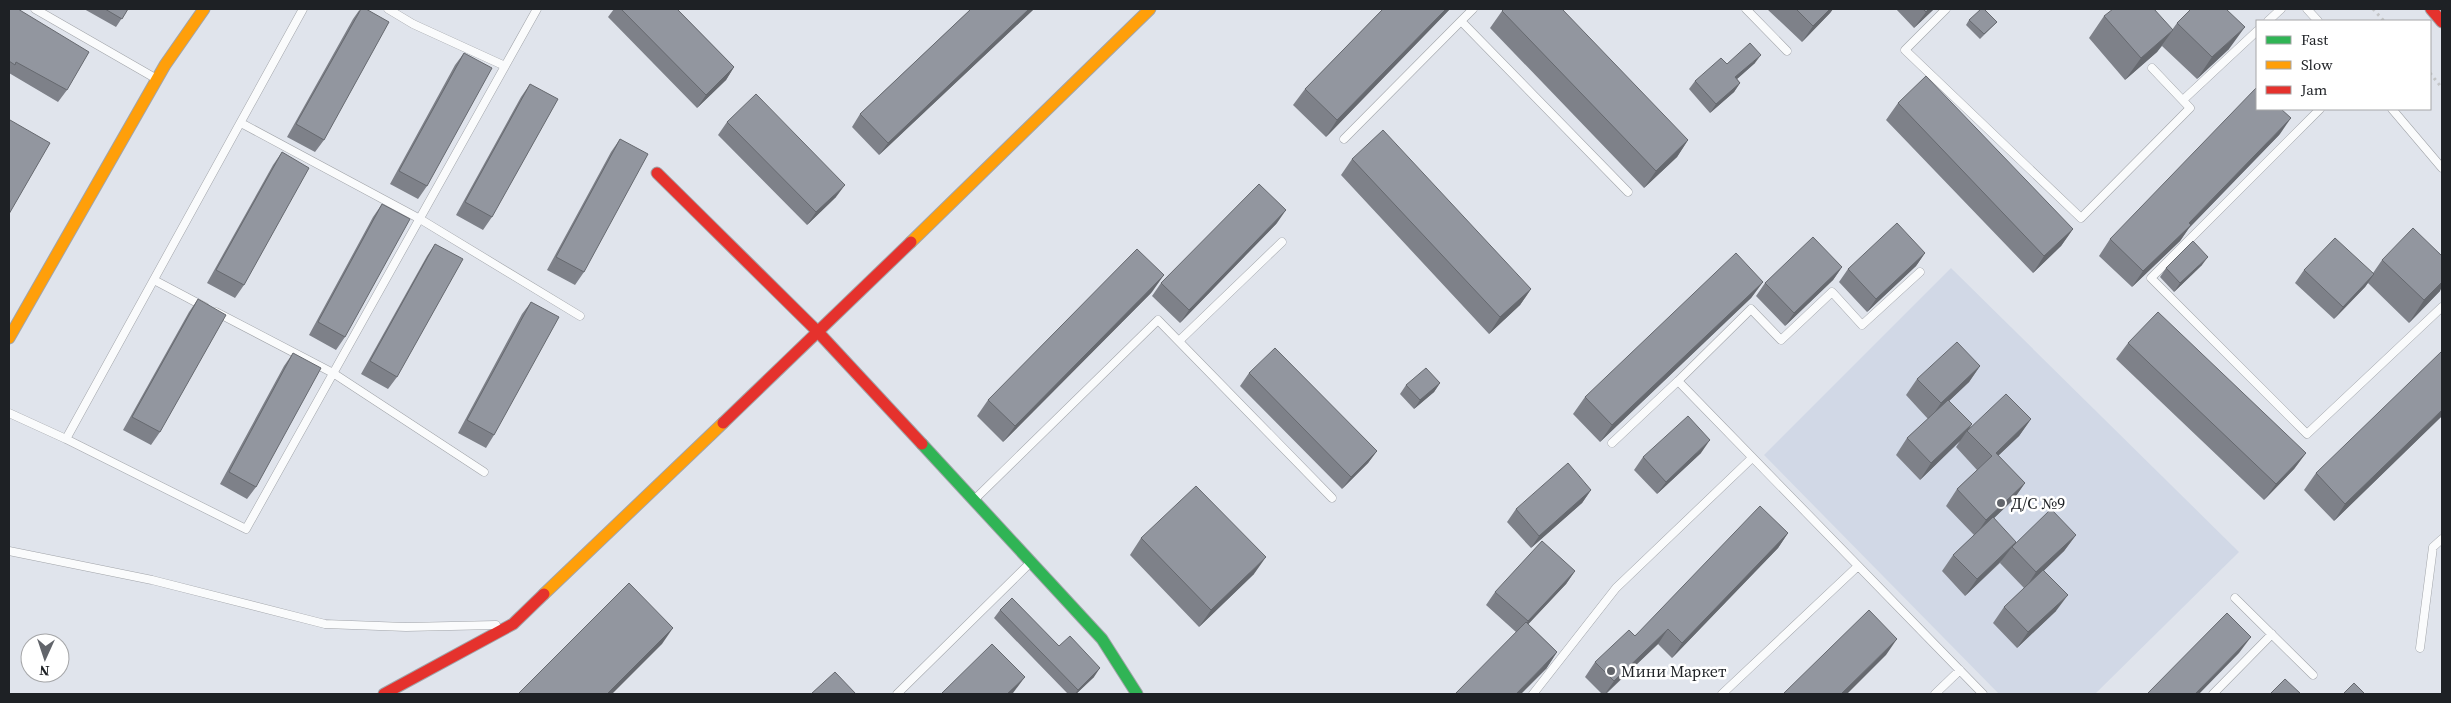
<svg xmlns="http://www.w3.org/2000/svg" width="2451" height="703" font-family="'Source Serif 4',serif">
<style>
.built{fill:#d1d8e6}
.lines{fill:none;stroke-linecap:round;stroke-linejoin:round}
.lane-casing{stroke:#a1a4a9;stroke-width:9}
.fast-casing{stroke:#a1a4a9;stroke-width:13}
.slow-casing{stroke:#a1a4a9;stroke-width:13}
.jam-casing{stroke:#a1a4a9;stroke-width:13}
.path{stroke:#c3c5c7;stroke-width:3;stroke-dasharray:2.5 4;stroke-linecap:butt}
.lane{stroke:#fafbfc;stroke-width:8}
.fast{stroke:#30b455;stroke-width:11}
.slow{stroke:#ff9f0a;stroke-width:11}
.jam{stroke:#e5322d;stroke-width:11}
.wall{fill:#7e8189}
.shaded-wall{fill:#66696f}
.building{fill:#92969f;stroke:#66696f}
.poi-dot{fill:#62656b;stroke:#fff;stroke-width:2}
.labels{text-anchor:middle;stroke-width:5;stroke-linejoin:round;paint-order:stroke}
.poi-label{font-size:16px;fill:#1e2125;stroke:#fff;text-anchor:start}
</style>
<rect width="100%" height="100%" fill="#e0e4ec"/>
<path class="built" d="M1951,268L2239,552L2095,694H1999L1764,455Z"/>
<g class="lines">
<g class="lane-casing">
<path id="lane" d="M35,9L155,78
M388,9L413,24L505,66
M1746,9L1787,51
M1946,9L1905,50L2081,218L2190,108L2152,68
M2307,9L2318,21
M1461,21L1473,9
M2268,21L2281,9
M2183,100L2257,31
M2320,109L2151,278L2307,434L2442,307
M2392,109L2442,168
M241,123L420,219L580,316
M1344,139L1461,21L1628,192
M154,280L205,307
M216,312L333,373L484,472
M1179,341L1282,242
M1678,381L1751,309L1781,340L1832,292L1862,325L1920,272
M9,413L66,439L246,529L537,9
M66,439L303,9
M1612,443L1678,381L1983,694
M975,499L1158,320L1332,498
M9,551L152,580L325,624L406,627L496,625
M2235,598L2313,675
M2420,648L2433,547L2442,539
M897,694L1029,564
M1533,694L1616,588L1752,458
M1722,694L1858,566
M1935,694L1960,670
M2213,694L2272,634"/>
</g>
<g class="fast-casing">
<path id="fast" d="M922,444L1102,639L1137,694"/>
</g>
<g class="slow-casing">
<path id="slow" d="M911,242L1150,9
M9,338L165,65L204,9
M544,594L723,423"/>
</g>
<g class="jam-casing">
<path id="jam" d="M2431,9L2442,22
M657,173L818,332L922,444
M723,423L911,242
M384,694L513,624L544,594"/>
</g>
<path class="path" d="M2373,9L2384,21
M2430,73L2442,88"/>
<use href="#lane" class="lane"/>
<use href="#fast" class="fast"/>
<use href="#slow" class="slow"/>
<use href="#jam" class="jam"/>
</g>
<path class="wall" d="M9,9L67,90L58,102L9,73Z
M84,9H128L116,27Z
M360,9L324,140L315,152L287,137L353,19Z
M614,9H677L734,67L726,80L697,108L608,17Z
M971,9H1034L879,155L852,127L860,114Z
M1383,9H1450L1326,137L1293,105L1305,89Z
M1767,9H1833L1830,13L1802,42Z
M1896,9H1934L1914,28Z
M1502,11L1688,140L1677,157L1644,188L1490,28Z
M2104,16L2172,30L2177,23L2229,49L2197,79L2162,46L2157,52L2125,80L2089,38Z
M1969,20L1997,22L1980,39L1966,25Z
M464,53L427,186L418,199L390,184L455,65Z
M1755,63L1737,79L1740,83L1734,92L1710,113L1689,89L1695,81L1727,64Z
M530,84L492,217L483,230L456,215L521,97Z
M1898,103L2073,229L2061,246L2033,273L1886,120Z
M727,122L836,197L807,225L718,135Z
M2280,134L2189,228L2180,241L2132,287L2099,256L2110,239Z
M620,139L584,272L575,285L547,270L611,152Z
M282,152L244,285L235,298L207,283L273,165Z
M1352,159L1531,289L1520,305L1489,334L1341,175Z
M382,204L345,337L336,350L309,335L373,217Z
M1277,223L1180,323L1152,296L1161,283Z
M435,244L397,377L388,389L361,374L427,256Z
M1925,253L1916,266L1867,312L1839,282L1848,269Z
M2382,260L2440,291L2409,323L2368,283L2365,287L2334,319L2295,283L2304,270L2373,273Z
M2202,265L2174,292L2160,277L2166,268Z
M1842,267L1833,280L1785,326L1756,296L1765,283Z
M1763,282L1751,298L1600,442L1573,414L1585,397Z
M1152,292L1003,442L977,416L988,400Z
M198,299L160,432L151,445L123,430L189,312Z
M531,302L494,435L486,448L458,433L522,314Z
M2128,343L2306,453L2294,469L2264,500L2116,359Z
M293,353L256,487L247,499L220,484L284,366Z
M1980,366L1969,382L1949,401L1972,424L1968,431L2031,419L2019,436L1998,456L2025,483L2013,500L1994,518L2014,544L2076,535L2064,551L2044,570L2056,611L2017,648L1993,623L2004,607L2024,588L2000,563L2002,561L1965,596L1942,571L1953,555L1974,535L1946,506L1957,489L1977,470L1956,447L1960,441L1920,480L1896,455L1907,438L1928,419L1906,395L1917,379Z
M1249,373L1377,451L1368,463L1342,489L1240,386Z
M1440,383L1434,392L1414,409L1400,394L1406,385Z
M2442,416L2334,521L2304,490L2316,473Z
M1701,453L1657,494L1634,470L1643,457Z
M1591,490L1582,503L1531,548L1507,522L1516,509Z
M1788,533L1778,548L1672,658L1658,644L1606,694H1602L1585,677L1595,662Z
M1141,538L1254,574L1199,627L1130,555Z
M1575,571L1566,584L1528,624L1557,652L1546,669L1516,632L1486,605L1495,592Z
M1000,610L1059,646L1094,677L1076,694H1068L994,618Z"/>
<path class="shaded-wall" d="M1029,9H1034L879,155L888,143Z
M1446,9H1450L1326,137L1337,120Z
M1830,9H1833L1830,13L1802,42L1813,26Z
M1929,9H1934L1914,28L1926,12Z
M2245,27L2229,49L2197,79L2212,57Z
M2173,30L2157,52L2125,80L2141,58Z
M1761,55L1755,63L1729,86L1735,77Z
M734,67L726,80L697,108L706,95Z
M1740,83L1734,92L1710,113L1716,104Z
M2291,118L2280,134L2189,228L2180,241L2132,287L2143,271Z
M1688,140L1677,157L1644,188L1656,171Z
M845,185L836,197L807,225L816,212Z
M1286,210L1277,223L1180,323L1189,310Z
M2073,229L2061,246L2033,273L2044,256Z
M1925,253L1916,266L1867,312L1876,299Z
M2208,257L2202,265L2174,292L2180,283Z
M1842,267L1833,280L1785,326L1794,313Z
M2374,274L2365,287L2334,319L2343,307Z
M1164,275L1152,292L1003,442L1015,426Z
M1763,282L1751,298L1600,442L1612,425Z
M2442,282V287L2440,291L2409,323L2424,300Z
M1531,289L1520,305L1489,334L1500,317Z
M1980,366L1969,382L1929,420L1941,403Z
M1440,383L1434,392L1414,409L1420,400Z
M2442,410V416L2334,521L2345,504Z
M2031,419L2019,436L1984,469L1996,453Z
M1972,424L1960,441L1920,480L1931,463Z
M1710,440L1701,453L1657,494L1666,482Z
M1377,451L1368,463L1342,489L1351,477Z
M2306,453L2294,469L2264,500L2276,484Z
M2025,483L2013,500L1975,536L1986,520Z
M1591,490L1582,503L1531,548L1539,536Z
M1788,533L1778,548L1672,658L1682,643Z
M2076,535L2064,551L2025,589L2036,572Z
M2016,542L2002,560L1965,596L1977,579Z
M1266,557L1254,574L1199,627L1211,610Z
M1575,571L1566,584L1519,634L1528,621Z
M2068,595L2056,611L2017,648L2028,632Z
M673,628L662,644L612,694H607Z
M1668,629L1658,644L1605,694L1614,681Z
M2251,637L2239,653L2199,694H2195Z
M1897,639L1886,655L1847,694H1841Z
M1557,652L1546,669L1521,694H1516Z
M1100,668L1094,677L1076,694H1075L1078,690Z
M1025,677L1013,693L1012,694H1007Z"/>
<path class="building" d="M9,9H18L89,52L67,90L16,62L15,65L9,61Z
M105,9H128L122,19Z
M361,9H366L389,22L324,140L296,124Z
M621,9H677L734,67L706,95Z
M971,9H1029L888,143L860,114Z
M1383,9H1446L1337,120L1305,89Z
M1504,9H1562L1688,140L1656,171L1502,11Z
M1796,9H1830L1813,26Z
M1923,9H1929L1926,12Z
M1981,9H1984L1997,22L1984,34L1969,20Z
M2113,9H2154L2173,30L2141,58L2104,16Z
M2191,9H2226L2245,27L2212,57L2177,23Z
M1750,43L1761,55L1735,77L1740,83L1716,104L1695,81L1721,58L1727,64Z
M464,53L492,68L427,186L399,171Z
M1926,76L2073,229L2044,256L1898,103Z
M530,84L558,99L492,217L465,202Z
M2257,87V109H2281L2291,118L2189,223L2191,225L2143,271L2110,239Z
M756,94L845,185L816,212L727,122Z
M10,120L50,143L9,214V121Z
M1383,130L1531,289L1500,317L1352,159Z
M620,139L648,154L584,272L556,257Z
M282,152L309,168L244,285L216,270Z
M1259,184L1286,210L1189,310L1161,283Z
M382,204L410,219L345,337L318,322Z
M1897,223L1925,253L1876,299L1848,269Z
M2413,228L2442,256V282L2424,300L2382,260Z
M1813,237L1842,267L1794,313L1765,283Z
M2335,238L2374,274L2343,307L2304,270Z
M2193,241L2208,257L2180,283L2166,268Z
M435,244L463,259L397,377L370,361Z
M1137,249L1164,275L1015,426L988,400Z
M1736,253L1763,282L1612,425L1585,397Z
M198,299L226,315L160,432L132,417Z
M531,302L559,317L494,435L467,420Z
M2158,312L2306,453L2276,484L2128,343Z
M1957,342L1980,366L1941,403L1917,379Z
M1275,348L1377,451L1351,477L1249,373Z
M2442,351V410L2345,504L2316,473Z
M293,353L321,368L256,487L229,472Z
M1426,368L1440,383L1420,400L1406,385Z
M2006,394L2031,419L1996,453L2025,483L1986,520L1957,489L1992,456L1967,431Z
M1948,400L1972,424L1931,463L1907,438Z
M1688,416L1710,440L1666,482L1643,457Z
M1568,463L1591,490L1539,536L1516,509Z
M1196,486L1266,557L1211,610L1141,538Z
M1760,506L1788,533L1682,643L1668,629L1614,681L1595,662L1629,630L1635,636Z
M2051,509L2076,535L2036,572L2012,547Z
M1993,517L2016,542L1977,579L1953,555Z
M1542,541L1575,571L1528,621L1495,592Z
M2043,570L2068,595L2028,632L2004,607Z
M629,583L673,628L607,694H518Z
M1012,598L1059,646L1070,636L1100,668L1078,690L1000,610Z
M1869,610L1897,639L1841,694H1783Z
M2227,613L2251,637L2195,694H2147Z
M1526,622L1557,652L1516,694H1455Z
M992,644L1025,677L1007,694H941Z
M835,672L856,694H811Z
M2285,679L2301,694H2270Z
M2354,683L2365,694H2343Z"/>
<g class="poi-dot">
<circle cx="2001" cy="503" r="5"/>
<circle cx="1611" cy="671" r="5"/>
</g>
<g class="labels">
<g class="poi-label">
<text x="2011" y="509">Д/С №9</text>
<text x="1621" y="677">Мини Маркет</text>
</g>
</g>
<rect width="2451" height="703" fill="none" stroke="#1e2125" stroke-width="20"/>
<rect x="2256" y="20" width="175" height="90" fill="#ffffff" stroke="#a5a6a8"/>
<rect x="2266" y="36" width="25" height="8" fill="#30b455" stroke="#a5a6a8"/>
<text x="2301" y="45" font-size="15" fill="#1e2125">Fast</text>
<rect x="2266" y="61" width="25" height="8" fill="#ff9f0a" stroke="#a5a6a8"/>
<text x="2301" y="70" font-size="15" fill="#1e2125">Slow</text>
<rect x="2266" y="86" width="25" height="8" fill="#e5322d" stroke="#a5a6a8"/>
<text x="2301" y="95" font-size="15" fill="#1e2125">Jam</text>
<g transform="translate(45 658) rotate(183)"><circle r="24" fill="#ffffff" stroke="#a5a6a8"/>
<path d="M0-4L9 19L0 12L-9 19Z" fill="#62656b"/>
<text y="-8" font-size="14" font-weight="bold" text-anchor="middle" fill="#1e2125">N</text>
</g>
</svg>
